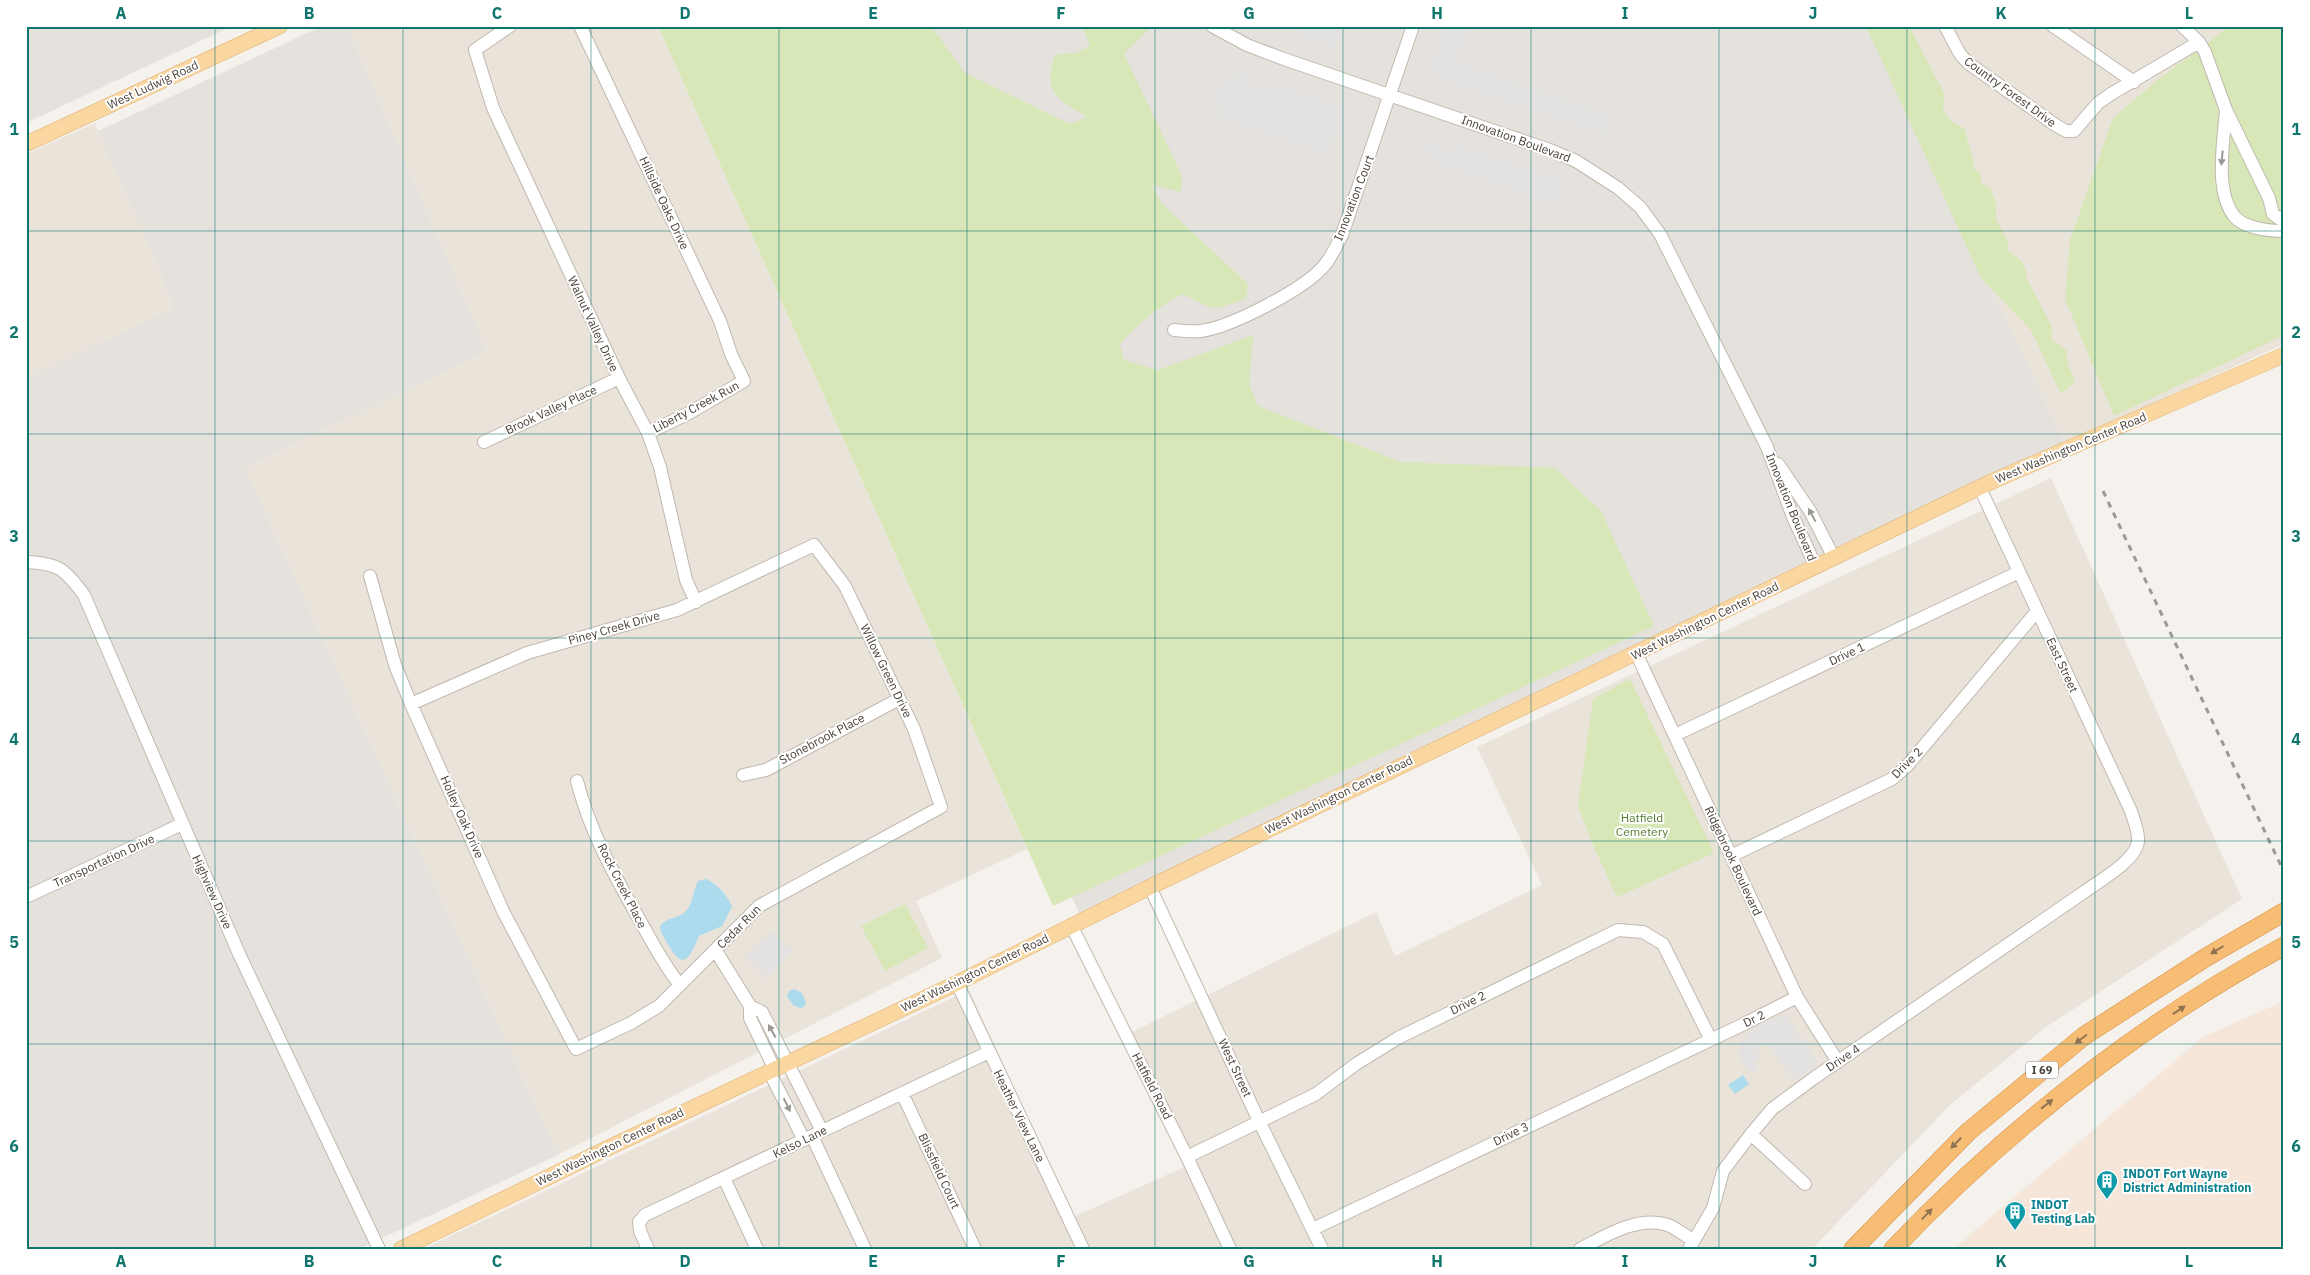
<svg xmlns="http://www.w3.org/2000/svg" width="2310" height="1275" font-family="'IBM Plex Sans',sans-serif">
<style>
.residential{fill:#e9e3da}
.commercial{fill:#f5e6d9}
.industrial{fill:#e5e1dd}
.green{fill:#d7e7b7}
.parking{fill:#e4e2e0}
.water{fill:#addbee}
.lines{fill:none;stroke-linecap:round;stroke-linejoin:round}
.minor-casing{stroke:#c1b8af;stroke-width:14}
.major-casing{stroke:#dfb170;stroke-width:16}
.highway-casing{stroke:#d79044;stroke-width:19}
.minor{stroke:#fff;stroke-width:12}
.major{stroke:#fad6a1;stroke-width:15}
.highway{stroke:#f7bd75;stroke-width:18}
.rail{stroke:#9a9a9a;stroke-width:3;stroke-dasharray:6 6;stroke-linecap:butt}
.oneway{fill:#9b9793}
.oneway2{fill:#8f7352}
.grid{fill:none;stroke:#0f766e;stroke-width:1;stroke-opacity:0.55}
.labels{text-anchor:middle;stroke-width:4;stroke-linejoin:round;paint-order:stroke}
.shield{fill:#fff;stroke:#807b75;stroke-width:1}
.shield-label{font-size:11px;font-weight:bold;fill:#4a423a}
.street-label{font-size:12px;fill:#4a423a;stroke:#fff}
.park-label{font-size:12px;fill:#547a2e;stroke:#fff}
.culture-label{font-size:12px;font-weight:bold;fill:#0d838f;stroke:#fff;text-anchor:start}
.neatline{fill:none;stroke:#0f766e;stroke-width:2}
.grid-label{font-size:16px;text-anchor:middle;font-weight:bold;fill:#0f766e}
</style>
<rect width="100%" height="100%" fill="#f5f1ec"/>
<path class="residential" d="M347,26H658L1027,849L916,901L942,958L558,1155L245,468L487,351Z
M1867,26H2284V344L2065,443Z
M95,123L159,268L173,310L26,378V154Z
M2051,478L2242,899L2046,1027L1951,1104L1812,1249H423L969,990L1073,1217L1187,1166L1126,1035L1376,912L1395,956L1542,885L1477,747Z"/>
<path class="commercial" d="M2284,1001V1249H1953L2203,1037Z"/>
<path class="industrial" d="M26,26H232L26,123Z
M322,26H347L487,351L245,468L558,1155L359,1249H26V378L173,309L159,268L98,131Z
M673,26H1867L2065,443L1080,915Z"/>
<path class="green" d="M658,26H931L965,73L1070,124L1087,117C1056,97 1043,95 1055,55L1077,53L1090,45L1082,26H1152L1124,54L1182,176L1181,192L1152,185L1163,205L1248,284L1246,298C1213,312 1214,311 1183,294C1158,307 1137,323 1120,345L1124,360L1158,370L1253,335L1249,385L1258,406L1401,462L1555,468L1601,511L1654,626L1053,906Z
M1866,26H1909L1944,93L1943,109L1950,121L1964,128L1974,163L1972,168L1980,172L1981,183L1990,188L1996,204V219L2008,242V251C2018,258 2027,263 2026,277L2052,327L2051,339L2066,350L2068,364L2075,381L2061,394L2031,330L1981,278Z
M2230,26H2284V335L2114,416L2065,299L2070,240L2113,118L2159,79Z
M1630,679L1714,853L1617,897L1592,843L1578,806L1593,699Z
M905,904L928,948L885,971L861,926Z"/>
<path class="parking" d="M1300,26H1342L1335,51L1296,38Z
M1443,26H1471L1459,61L1613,113L1606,138L1434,80L1436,72L1429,69Z
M1235,68L1249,72L1247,80L1271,88L1274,80L1346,104L1343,112L1354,116L1346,137L1337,134L1330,157L1215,120L1218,110L1210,107L1221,74L1232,78Z
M1427,135L1436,138L1446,148L1452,150L1454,142L1568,180L1559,207L1427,163L1430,154L1422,151Z
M771,931L793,951L766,979L744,957Z
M1785,1013L1818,1061L1816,1066L1794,1081L1767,1043L1758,1050L1762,1056L1753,1063L1760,1073L1749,1071L1738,1056L1741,1042L1752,1029Z"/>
<path class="water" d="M706,879C716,883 729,897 732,907L722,926L699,936C688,963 682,970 666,941C663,935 660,932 660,926C667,917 677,919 685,912C693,905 693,890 698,881Z
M794,989L802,993L806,1002L804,1007L800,1008L793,1005L787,996L789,991Z
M1743,1075L1749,1084L1735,1094L1728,1085Z"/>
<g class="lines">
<g class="minor-casing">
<path id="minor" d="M510,26L475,50L493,108L619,378L648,433L660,467L686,580L696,602
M580,26L720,321L731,354L744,381L691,412L648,433
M1212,26L1247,45L1281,58L1550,150L1576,161L1618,188L1640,207L1660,234L1767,447L1793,517L1816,567
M1945,26L1960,54L1968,63L2057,126L2066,131H2074L2098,103L2111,94L2199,42
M2053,26L2134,82
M2182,26L2199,42L2205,52L2226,110L2269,198L2273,214L2280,219H2284
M2226,110C2224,140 2214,190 2234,216C2243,228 2269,231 2284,231
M1174,330C1183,331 1193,332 1201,331C1231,327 1302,290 1322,268C1331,259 1336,246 1342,235L1413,26
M484,442L619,378
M1778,464L1810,511L1834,558
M26,562C58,563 65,569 84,595L240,956L379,1249
M370,576L395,665L411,704L503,911L576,1049L631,1023L659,1006L759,906L941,807L914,729L845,586L814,545L677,610L527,653L411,704
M1637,655L1797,997L1838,1062
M1675,735L2019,572
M743,775L766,770L899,699
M577,781C589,829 613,873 638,917C651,940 663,964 680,985
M1731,856L1892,779L1907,766L2037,611
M1150,887L1259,1121L1322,1249
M26,897L182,824
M1071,925L1187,1157L1230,1249
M716,951L750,1006V1018L774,1068
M957,983L1083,1249
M750,1006L762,1012L822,1131
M769,1071L804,1140
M902,1093L975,1249
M1751,1134L1805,1184
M812,1136L865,1249
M1187,1157L1316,1094L1356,1064L1398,1038L1618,930L1643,932L1663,944L1710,1038
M724,1178L757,1249
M1313,1229L1744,1024L1797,997
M648,1249L640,1231L639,1222L645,1215L989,1052
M1580,1249C1605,1236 1638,1215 1668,1225C1677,1229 1686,1236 1694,1241
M1689,1249L1713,1208L1723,1171L1751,1134L1772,1109L1814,1078L2087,890C2102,879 2135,861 2138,842C2139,832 2134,821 2131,811L1980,488"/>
</g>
<g class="major-casing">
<path id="major" d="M26,144L280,26
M401,1249L606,1149L957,983L1150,887L1993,481L2284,355"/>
</g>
<g class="highway-casing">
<path id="highway" d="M1853,1249L1968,1132L2084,1036L2205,958L2284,912
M1893,1249C2009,1128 2137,1026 2284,946"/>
</g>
<use href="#minor" class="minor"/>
<use href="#major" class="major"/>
<use href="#highway" class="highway"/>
<path class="rail" d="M2103,491L2284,872"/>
</g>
<defs><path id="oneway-solid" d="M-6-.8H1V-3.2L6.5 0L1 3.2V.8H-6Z" transform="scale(1.25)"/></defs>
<g class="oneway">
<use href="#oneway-solid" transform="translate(2222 158) rotate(95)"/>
<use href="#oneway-solid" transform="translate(1812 515) rotate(-118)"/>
<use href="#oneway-solid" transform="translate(772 1031) rotate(-119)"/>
<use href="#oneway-solid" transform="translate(787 1105) rotate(64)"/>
</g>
<g class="oneway2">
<use href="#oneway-solid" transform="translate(2217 950) rotate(149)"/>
<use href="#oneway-solid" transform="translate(2179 1010) rotate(-33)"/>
<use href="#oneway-solid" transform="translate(2081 1039) rotate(143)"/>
<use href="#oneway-solid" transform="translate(2047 1104) rotate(-38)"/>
<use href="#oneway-solid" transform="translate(1956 1143) rotate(135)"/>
<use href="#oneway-solid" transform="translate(1927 1214) rotate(-46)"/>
</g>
<path class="grid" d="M215,26V1249M403,26V1249M591,26V1249M779,26V1249M967,26V1249M1155,26V1249M1343,26V1249M1531,26V1249M1719,26V1249M1907,26V1249M2095,26V1249M26,231H2284M26,434H2284M26,638H2284M26,841H2284M26,1044H2284"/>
<defs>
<g id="building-pin" transform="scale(1.125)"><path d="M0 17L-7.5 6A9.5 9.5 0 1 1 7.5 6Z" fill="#0f9aa8" stroke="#fff"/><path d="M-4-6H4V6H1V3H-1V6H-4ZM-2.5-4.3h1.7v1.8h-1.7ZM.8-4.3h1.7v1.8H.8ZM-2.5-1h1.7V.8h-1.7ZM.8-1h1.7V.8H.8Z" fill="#fff"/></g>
</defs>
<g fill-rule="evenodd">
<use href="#building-pin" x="2107" y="1181"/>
<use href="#building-pin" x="2015" y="1212"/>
</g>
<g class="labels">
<rect class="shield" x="2026" y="1061.5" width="32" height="17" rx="4"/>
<g class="shield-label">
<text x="2042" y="1074">I 69</text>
</g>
<g class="street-label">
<text transform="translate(153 85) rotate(-25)" y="4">West Ludwig Road</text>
<text transform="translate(2010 92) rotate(36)" y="4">Country Forest Drive</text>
<text transform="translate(1516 139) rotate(20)" y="4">Innovation Boulevard</text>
<text transform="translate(1354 198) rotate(-69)" y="4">Innovation Court</text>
<text transform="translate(664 203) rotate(65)" y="4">Hillside Oaks Drive</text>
<text transform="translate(593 324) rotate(65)" y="4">Walnut Valley Drive</text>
<text transform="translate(696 407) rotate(-28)" y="4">Liberty Creek Run</text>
<text transform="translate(551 410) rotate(-25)" y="4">Brook Valley Place</text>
<text transform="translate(2071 448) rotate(-23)" y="4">West Washington Center Road</text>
<text transform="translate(1791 507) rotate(68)" y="4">Innovation Boulevard</text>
<text transform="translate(1705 621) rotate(-26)" y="4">West Washington Center Road</text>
<text transform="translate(614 628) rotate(-16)" y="4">Piney Creek Drive</text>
<text transform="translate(1847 654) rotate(-25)" y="4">Drive 1</text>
<text transform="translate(2062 665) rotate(65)" y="4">East Street</text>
<text transform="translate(886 671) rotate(64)" y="4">Willow Green Drive</text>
<text transform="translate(822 739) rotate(-28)" y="4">Stonebrook Place</text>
<text transform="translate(1907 763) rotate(-45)" y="4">Drive 2</text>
<text transform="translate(1339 795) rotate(-26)" y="4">West Washington Center Road</text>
<text transform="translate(462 817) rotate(66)" y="4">Holley Oak Drive</text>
<text transform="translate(104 861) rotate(-25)" y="4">Transportation Drive</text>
<text transform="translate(1733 861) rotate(65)" y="4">Ridgebrook Boulevard</text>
<text transform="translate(622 886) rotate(63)" y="4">Rock Creek Place</text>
<text transform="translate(212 892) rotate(66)" y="4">Highview Drive</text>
<text transform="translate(739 927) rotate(-45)" y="4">Cedar Run</text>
<text transform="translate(975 973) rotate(-26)" y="4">West Washington Center Road</text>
<text transform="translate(1468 1003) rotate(-26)" y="4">Drive 2</text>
<text transform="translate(1754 1019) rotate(-26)" y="4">Dr 2</text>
<text transform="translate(1843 1058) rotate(-34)" y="4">Drive 4</text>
<text transform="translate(1235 1068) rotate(65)" y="4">West Street</text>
<text transform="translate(1152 1086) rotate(63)" y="4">Hatfield Road</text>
<text transform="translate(1019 1116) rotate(64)" y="4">Heather View Lane</text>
<text transform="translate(1511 1134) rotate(-26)" y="4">Drive 3</text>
<text transform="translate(800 1142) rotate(-26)" y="4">Kelso Lane</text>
<text transform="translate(610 1147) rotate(-26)" y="4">West Washington Center Road</text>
<text transform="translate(939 1171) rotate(65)" y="4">Blissfield Court</text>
</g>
<g class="park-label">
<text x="1642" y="822">Hatfield<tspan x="1642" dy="14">Cemetery</tspan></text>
</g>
<g class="culture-label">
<text x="2123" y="1178">INDOT Fort Wayne<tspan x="2123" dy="14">District Administration</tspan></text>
<text x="2031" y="1209">INDOT<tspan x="2031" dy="14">Testing Lab</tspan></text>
</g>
</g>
<rect width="2310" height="1275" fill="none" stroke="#ffffff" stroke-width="55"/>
<rect x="28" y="28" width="2254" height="1220" class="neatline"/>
<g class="grid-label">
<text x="121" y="19">A</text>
<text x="309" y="19">B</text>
<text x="497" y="19">C</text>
<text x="685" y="19">D</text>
<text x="873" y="19">E</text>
<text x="1061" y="19">F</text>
<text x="1249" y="19">G</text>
<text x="1437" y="19">H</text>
<text x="1625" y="19">I</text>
<text x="1813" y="19">J</text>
<text x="2001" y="19">K</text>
<text x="2189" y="19">L</text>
<text x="14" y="135">1</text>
<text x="2296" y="135">1</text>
<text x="14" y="338">2</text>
<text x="2296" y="338">2</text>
<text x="14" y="542">3</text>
<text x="2296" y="542">3</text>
<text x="14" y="745">4</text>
<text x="2296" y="745">4</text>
<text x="14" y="948">5</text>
<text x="2296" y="948">5</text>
<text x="14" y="1152">6</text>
<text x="2296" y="1152">6</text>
<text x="121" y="1267">A</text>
<text x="309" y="1267">B</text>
<text x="497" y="1267">C</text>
<text x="685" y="1267">D</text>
<text x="873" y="1267">E</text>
<text x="1061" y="1267">F</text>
<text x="1249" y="1267">G</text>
<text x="1437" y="1267">H</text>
<text x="1625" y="1267">I</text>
<text x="1813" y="1267">J</text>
<text x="2001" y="1267">K</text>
<text x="2189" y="1267">L</text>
</g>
</svg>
